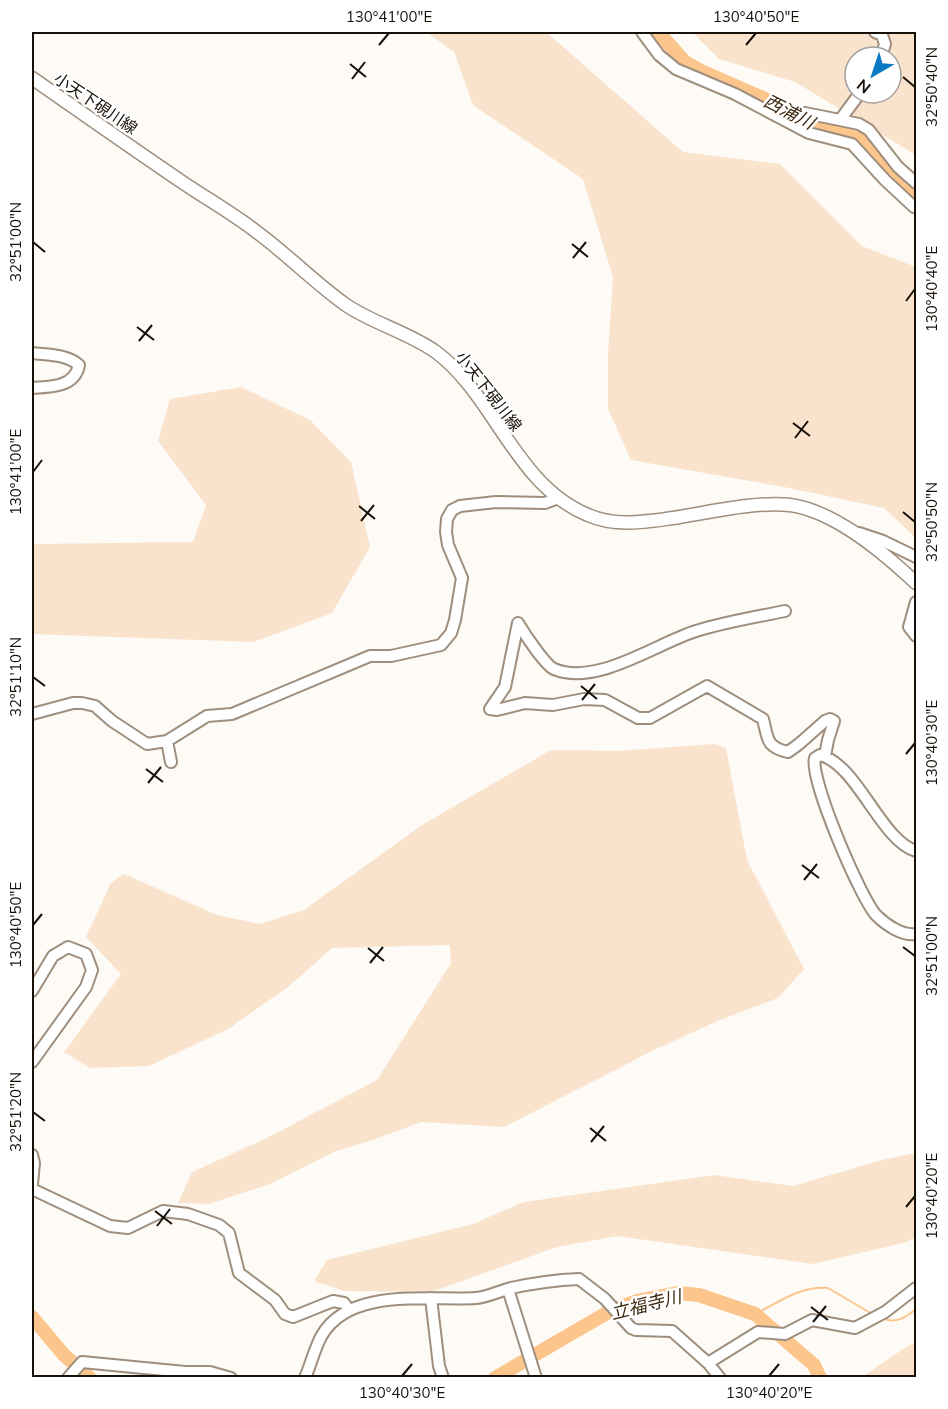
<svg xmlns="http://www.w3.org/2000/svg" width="948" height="1409" font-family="Mulish,'Noto Sans JP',sans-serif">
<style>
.green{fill:#f9e3cd;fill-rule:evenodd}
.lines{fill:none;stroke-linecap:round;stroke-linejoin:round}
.stream{stroke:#fbc58c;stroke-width:2}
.river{stroke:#fbc58c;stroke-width:14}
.minor-casing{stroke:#9f8e7d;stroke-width:14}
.major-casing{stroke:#9f8e7d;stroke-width:15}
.minor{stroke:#fff;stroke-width:10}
.major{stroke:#fff;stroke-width:12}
.ticks{fill:none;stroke:#161009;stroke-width:2}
.labels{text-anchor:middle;stroke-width:5;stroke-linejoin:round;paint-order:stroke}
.street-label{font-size:16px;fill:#161009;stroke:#fff}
.water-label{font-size:18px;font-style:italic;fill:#3f2910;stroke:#fff}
.neatline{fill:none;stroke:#161009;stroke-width:2}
.ticks-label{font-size:15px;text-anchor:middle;fill:#161009}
</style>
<rect width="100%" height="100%" fill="#fefaf6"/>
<path class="green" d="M426,32H546L683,152L780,164L862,246L916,267V538L884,508L789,488L631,460L608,409V354L613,277L583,179L473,105L454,52Z
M692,32H916V155L795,82L719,59ZM855,57H891V93H855Z
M241,387L310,420L351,462L370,547L332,613L253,642L32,634V544L193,542L206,505L158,441L170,399Z
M714,744L726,748L747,860L804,969L778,998L720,1020L656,1049L504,1127L421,1122L373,1140L336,1151L270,1184L209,1204L178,1203L192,1172L267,1138L377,1080L451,963L450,945L332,948L288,987L228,1029L149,1066L90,1068L64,1052L121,974L86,937L111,883L124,874L217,915L260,924L304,910L422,825L551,750L617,751Z
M916,1153V1237L907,1242L813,1264L618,1236L557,1247L431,1292L344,1291L314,1281L327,1260L473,1224L524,1202L714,1175L793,1186L886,1159Z
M916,1342V1377H865V1375L906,1347Z"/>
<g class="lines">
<path class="stream" d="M755,1314C778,1303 801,1285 828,1288L874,1315
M881,1318C896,1324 905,1318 916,1309"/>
<path class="river" d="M658,32L685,62L703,72L774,103L784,113L811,127L839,130L858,136L876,152L891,171L916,196
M32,1317L64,1355L90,1378
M495,1378L612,1310L637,1301L679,1293L699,1295L755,1314L814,1365L820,1378"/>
<g class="minor-casing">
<path id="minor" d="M642,32L659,55L676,69L735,94L809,133L852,144L885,180L914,207H916
M875,32L882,35L885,44L881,57
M840,120L859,124L869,130L898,167L916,183
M792,124L805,113L840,120L860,93
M32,353C48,355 66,354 79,365C75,387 51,387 32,388
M859,533L883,541L916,557
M916,602L909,627L916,636
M490,709L497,710L525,703L553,705L584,699L605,700L638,718H650L707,686L763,719C768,739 766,747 788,752L799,744L825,721L830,719L834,721L828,740L825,756
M490,709L505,687L518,623C524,633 545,665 554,669C596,687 657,643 696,631C725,622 756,617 785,611
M32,714L73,703H82L95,706L112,721L147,744L167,741L207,716L232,714L370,656H391L441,645L451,633L455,620L462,578L448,545L446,532L447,519L452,510L460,506L496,502L545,503L558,498
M167,741L171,762
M916,851C881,841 857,764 820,755L815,758C809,778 860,897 876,915C886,925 902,936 916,934
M32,991L53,956L68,947L86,954L92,970L86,987L32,1062
M32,1155L34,1163L32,1184
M32,1189L110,1226L128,1228L163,1211L188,1214L219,1225L229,1233L239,1273L275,1300L285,1314L293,1317L333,1301L344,1303L349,1310
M508,1289L536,1378
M431,1298L439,1366L443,1378
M708,1363L758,1332L785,1334L812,1320L855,1328L885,1312L916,1288
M68,1378L82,1362L185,1372H210L231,1378
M305,1378C311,1364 315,1347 322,1335C350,1287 429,1301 476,1298C488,1297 499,1291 511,1288C534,1283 556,1280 579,1279L605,1299L631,1328L636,1330L672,1331L708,1363L720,1378"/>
</g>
<g class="major-casing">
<path id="major" d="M32,78C82,113 132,148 182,182C207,199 234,214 258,233C288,255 315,283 346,305C374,324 408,332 436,352C495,396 515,485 588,515C615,527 644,522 673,518C707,513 756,501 790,505C835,511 884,553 916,583"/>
</g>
<use href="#minor" class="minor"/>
<use href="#major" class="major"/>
</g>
<path class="ticks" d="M379,45L389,33M746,45L756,33M350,64L366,77M903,77L915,87M352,79L365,62M33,242L45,252M572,244L588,257M573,258L586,242M906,301L915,289M137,327L154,340M139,341L152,325M793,423L810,436M795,438L808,421M33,472L42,460M359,506L375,519M903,512L915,522M361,521L374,505M33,677L45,686M581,686L597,699M582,700L595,684M906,754L915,743M146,769L163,782M148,783L161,767M802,865L819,878M804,880L817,864M33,925L42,914M903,947L915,956M368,948L384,961M370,963L383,947M33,1112L45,1121M590,1128L606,1141M591,1142L604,1126M906,1207L915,1196M155,1211L172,1224M157,1226L170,1209M811,1307L828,1320M813,1322L826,1306M402,1376L412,1364M769,1376L779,1364"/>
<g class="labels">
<g class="street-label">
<text transform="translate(96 103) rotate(34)" y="6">小天下硯川線</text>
<text transform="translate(489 391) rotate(52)" y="6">小天下硯川線</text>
</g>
<g class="water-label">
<text transform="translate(789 112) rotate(27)" y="6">西浦川</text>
<text transform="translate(646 1305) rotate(-14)" y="6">立福寺川</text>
</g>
</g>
<rect width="948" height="1409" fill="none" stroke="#ffffff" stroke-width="66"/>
<g transform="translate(873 75) rotate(219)"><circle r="28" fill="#ffffff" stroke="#a29f9d" stroke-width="1.5"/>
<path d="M0-4.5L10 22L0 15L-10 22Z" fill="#0b79c3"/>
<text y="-9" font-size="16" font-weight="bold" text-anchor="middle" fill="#161009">N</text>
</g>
<rect x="33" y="33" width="882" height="1343" class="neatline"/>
<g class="ticks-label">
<text x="389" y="22">130°41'00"E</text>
<text x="756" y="22">130°40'50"E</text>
<text transform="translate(932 87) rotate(-90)" y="5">32°50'40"N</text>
<text transform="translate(16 242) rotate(-90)" y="5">32°51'00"N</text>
<text transform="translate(932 289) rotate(-90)" y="5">130°40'40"E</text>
<text transform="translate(16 472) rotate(-90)" y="5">130°41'00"E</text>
<text transform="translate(932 522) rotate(-90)" y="5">32°50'50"N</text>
<text transform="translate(16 677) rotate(-90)" y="5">32°51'10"N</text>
<text transform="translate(932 743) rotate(-90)" y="5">130°40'30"E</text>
<text transform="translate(16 925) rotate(-90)" y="5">130°40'50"E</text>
<text transform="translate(932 956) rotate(-90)" y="5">32°51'00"N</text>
<text transform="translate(16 1112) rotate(-90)" y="5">32°51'20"N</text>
<text transform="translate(932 1196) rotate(-90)" y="5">130°40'20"E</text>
<text x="402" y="1398">130°40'30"E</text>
<text x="769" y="1398">130°40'20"E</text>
</g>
</svg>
